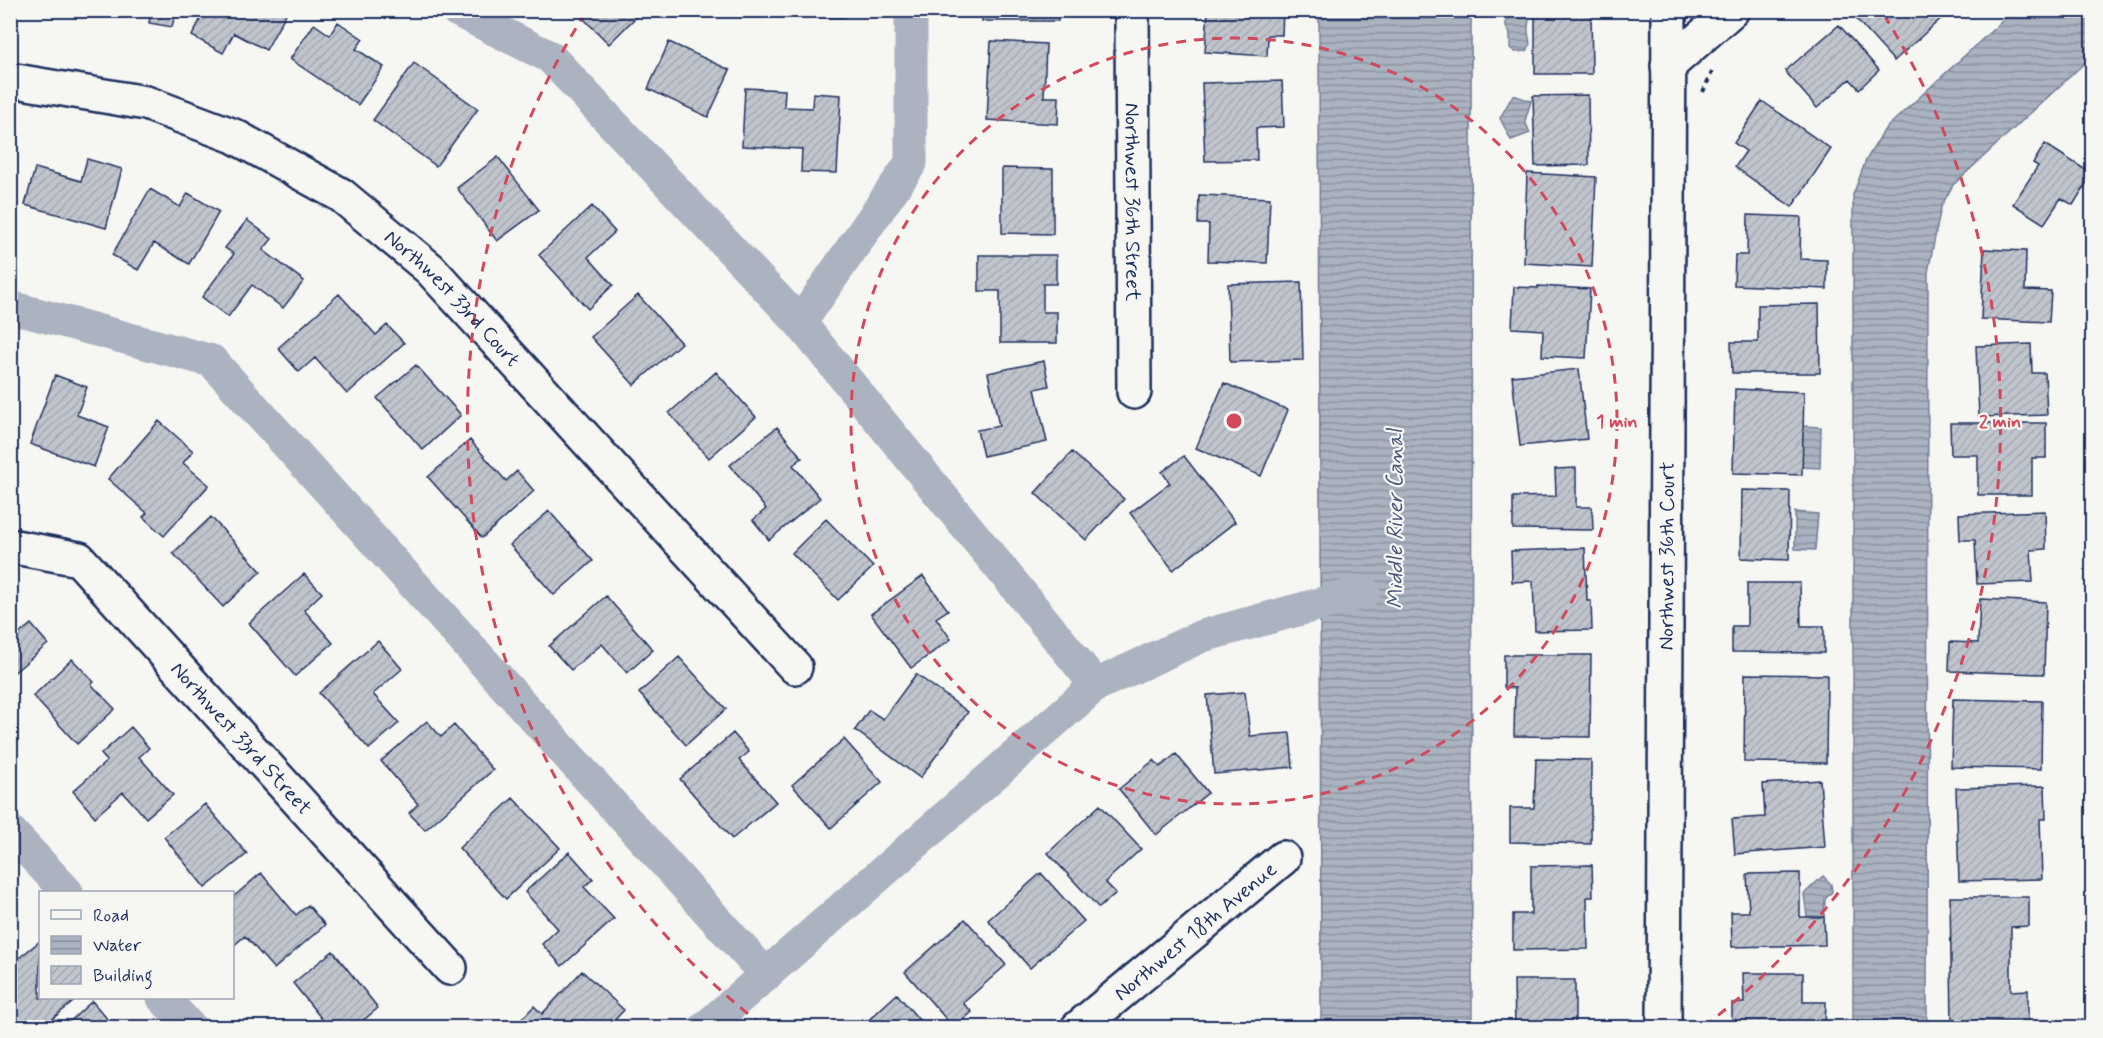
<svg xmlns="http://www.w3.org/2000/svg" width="2103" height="1038" font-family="Mynerve,sans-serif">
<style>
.water{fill:url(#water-rules);stroke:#717e99;stroke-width:1.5}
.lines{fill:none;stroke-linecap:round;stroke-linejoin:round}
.canal{stroke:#abb2c0;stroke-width:33}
.building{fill:url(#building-hatch);stroke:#1b2f5e;stroke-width:1.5}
.minor-casing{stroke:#1b2f5e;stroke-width:38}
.path{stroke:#1b2f5e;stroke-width:4;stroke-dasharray:4.5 4.5;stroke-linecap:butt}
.minor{stroke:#f6f6f2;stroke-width:33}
.ring{fill:none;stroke:#d1495b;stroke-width:3;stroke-dasharray:10 8}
.labels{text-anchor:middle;stroke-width:4.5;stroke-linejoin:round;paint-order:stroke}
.street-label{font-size:21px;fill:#1b2f5e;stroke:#f6f6f2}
.water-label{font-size:22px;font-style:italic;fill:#46567b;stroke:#f6f6f2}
.centre{fill:#d1495b;stroke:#f6f6f2;stroke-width:3}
.ring-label{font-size:18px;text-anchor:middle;font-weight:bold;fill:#d1495b;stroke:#f6f6f2;stroke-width:4.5;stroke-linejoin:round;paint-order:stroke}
</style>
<defs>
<pattern id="water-rules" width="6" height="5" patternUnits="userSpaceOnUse" patternTransform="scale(1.5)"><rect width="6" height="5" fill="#abb2c0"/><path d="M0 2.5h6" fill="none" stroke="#8a919f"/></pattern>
<pattern id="building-hatch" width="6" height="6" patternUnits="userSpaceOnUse" patternTransform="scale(1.5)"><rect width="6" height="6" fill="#c0c4cd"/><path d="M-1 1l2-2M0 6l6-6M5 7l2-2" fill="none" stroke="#a4a9b2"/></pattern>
</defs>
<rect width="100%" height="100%" fill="#f6f6f2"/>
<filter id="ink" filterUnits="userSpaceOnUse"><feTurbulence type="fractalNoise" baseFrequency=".0167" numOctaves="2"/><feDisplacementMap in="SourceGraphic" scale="12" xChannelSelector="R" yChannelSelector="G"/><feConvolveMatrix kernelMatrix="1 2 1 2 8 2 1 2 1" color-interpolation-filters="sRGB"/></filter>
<g filter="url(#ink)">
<path class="water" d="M1319,11H1471L1472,1027H1321Z
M1515,11H1530C1530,18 1527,26 1528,32C1529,41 1532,43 1527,51L1515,52L1510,48V34L1506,27V21L1511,18Z
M2013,11H2092V56L1953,185L1941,207L1928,272L1927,1027H1853V195L1866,160L1885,129Z
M1513,95L1531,101L1525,121L1530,133L1511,140L1500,118Z
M1801,426L1821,427L1820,468L1800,467Z
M1795,512L1818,514L1815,550L1795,549Z
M1823,876L1831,884L1832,892L1825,899L1824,917L1807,916L1804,894Z"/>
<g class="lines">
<path class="canal" d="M456,10L550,57L800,323
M911,10V163L800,323L1096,685L1202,636L1364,592
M10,307L212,361L766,975
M10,831L67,892
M163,998L191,1028
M705,1028L1096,685"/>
</g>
<path class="building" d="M151,10H176L172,27L149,23Z
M205,10H288L266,50L234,33L223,53L192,36Z
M575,10H643L609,44Z
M786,10H845V17H786Z
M982,10H1058V21H982Z
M1208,10H1283L1282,35H1268L1267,56L1205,52Z
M1535,10H1591L1592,74H1535Z
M1848,10H1944L1946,14L1894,61Z
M338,22L363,39L356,49L384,67L358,105L290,59L314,24L330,35Z
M1839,25L1879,70L1859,89L1850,79L1817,108L1785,71Z
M991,41L1046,44L1044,97H1059L1058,124L987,120Z
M669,42L730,70L708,117L648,89Z
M414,63L478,109L436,166L373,120Z
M1282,81L1284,127L1256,128L1257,160L1205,161L1202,83Z
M745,88L785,90L784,107L812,108L813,93L841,95L837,173L801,172L802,149L742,146Z
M1588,95L1589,165L1535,166L1533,96Z
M1762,101L1831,149L1792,207L1735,167L1746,151L1734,143Z
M2045,144L2092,174L2073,205L2061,198L2044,224L2013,204L2038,166L2033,163Z
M498,157L539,210L497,241L457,188Z
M87,159L122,169L106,228L25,205L35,168L81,181Z
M1002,168L1053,169V234L1002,233Z
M1527,173L1596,177L1592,267L1524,263Z
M150,189L180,207L188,193L219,212L189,264L154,243L138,270L112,255Z
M1199,195L1270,198L1267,263L1208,261L1209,224H1198Z
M592,206L615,232L588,257L613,285L588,309L539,255Z
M1748,215L1801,217L1800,259L1827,260V289L1734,285L1735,255H1747Z
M247,220L272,239L263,250L304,281L283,308L252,285L228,317L202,297L234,254L225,248Z
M1984,249L2026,251L2025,290L2051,291L2049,322L1981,319Z
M979,255H1056V284H1043V312H1057V343H1000V291H979Z
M1301,282L1303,360L1230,362L1228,284Z
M1538,286L1590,289L1586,358L1542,356L1543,330L1512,328L1514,287L1538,288Z
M339,294L376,335L387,325L404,343L347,394L315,358L299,372L278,348Z
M638,295L681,343L634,385L591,337Z
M1819,304L1820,373H1732L1731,342H1758V305Z
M2031,344L2032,373H2045L2047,415L1979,417L1976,346Z
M1044,361L1049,386L1035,389L1047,442L983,456L977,430L999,426L988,373Z
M416,365L461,415L423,450L377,398Z
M1579,369L1587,439L1520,446L1512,376Z
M716,372L756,417L709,458L669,413Z
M55,375L87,387L77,415L109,427L94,467L30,444Z
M1224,383L1288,410L1261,476L1196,448Z
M1735,389L1804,392L1802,475L1733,473Z
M159,421L193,451L183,463L209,485L164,536L143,517L147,513L108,479Z
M1950,423H2046V458H2032V495H1978V455H1951Z
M777,427L802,458L793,465L820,498L769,540L753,520L766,509L730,465Z
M470,440L506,481L517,471L534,491L482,538L428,477Z
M1072,452L1124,499L1086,540L1035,493Z
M1184,456L1235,522L1173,570L1130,513L1170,483L1162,472Z
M1576,468V507H1592L1593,530L1513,529V497L1556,496L1555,469Z
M1742,490L1790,491L1789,560L1741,558Z
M549,511L593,561L554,595L510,545Z
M2045,511L2046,549L2031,550L2033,582L1977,584L1975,540H1960L1959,514Z
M211,517L261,571L223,607L173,553Z
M826,519L873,567L838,600L792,553Z
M1585,548L1587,601H1591L1592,630L1535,631L1533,581L1512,582L1511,551Z
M304,574L322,593L304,610L333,643L295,676L249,623Z
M923,576L948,610L936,618L951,639L911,668L871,614Z
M1747,583H1800L1801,626H1824V653L1732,652V626H1747Z
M606,596L653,650L627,673L602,644L571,670L549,646Z
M1980,599L2046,602L2044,674L1949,671L1950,642L1978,643Z
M31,624L48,644L10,676V625L19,634Z
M378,641L402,669L373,694L399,723L369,749L319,693Z
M1504,655H1591L1590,737L1514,736L1515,688L1504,687Z
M679,657L726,709L686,745L639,693Z
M72,659L94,682L91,684L115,709L77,744L33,696Z
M916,674L968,712L920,778L855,730L869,710L883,719Z
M1745,674L1827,675L1826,763L1744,762Z
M1245,692L1250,736L1290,733L1293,767L1214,774L1207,695Z
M1953,699L2042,701L2041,769L1951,767Z
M427,721L441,737L454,725L493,770L425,830L409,813L418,804L381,761Z
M131,727L149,748L139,757L173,795L146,818L123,792L95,817L73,791L107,761L101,754Z
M733,733L749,752L739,760L776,802L732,839L680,779Z
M844,739L882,782L831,828L792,785Z
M1176,754L1208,793L1156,835L1119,789L1154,760L1160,767Z
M1536,759L1591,760V844L1510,842V808H1534Z
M1820,780L1825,847L1735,854L1732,819L1765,817L1763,784Z
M2045,786L2046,819H2040L2042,879L1959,881L1956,788Z
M513,798L560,848L506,899L459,848Z
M205,804L247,854L205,888L164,837Z
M1100,805L1141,849L1105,882L1116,893L1099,908L1048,853Z
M569,852L593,879L584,887L614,919L562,966L542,944L558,929L525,892Z
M1592,865L1593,897H1587L1588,949L1513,950V914H1531V866Z
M261,873L296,915L308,905L325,925L274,969L245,936L232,947V898Z
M1041,873L1084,921L1030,968L988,920Z
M1800,873V917H1824L1825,945L1732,947L1731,912H1749L1747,874Z
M1950,897H2029V926L2011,927V991L2028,990V1022L1952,1023Z
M965,919L1006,965L963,1003L972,1012L954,1028L905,972Z
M40,941V998H78L41,1028H17L10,1019V965Z
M333,951L378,1008L354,1028H329L293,983Z
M582,971L624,1010L607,1028H523L518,1023L534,1006L542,1014Z
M1743,973H1803V1002H1826L1825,1028H1732V1003H1744Z
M1514,980H1575V1024L1591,1023V1028H1515Z
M897,994L926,1028H864L862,1026Z
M92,1001L115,1028H63Z"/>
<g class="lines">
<g class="minor-casing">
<g id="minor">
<path id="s1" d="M1132,10L1134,392"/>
<path d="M1668,66L1732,10"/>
<path id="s2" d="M10,80L146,103L234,136L341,195L430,269L795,667"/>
<path id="s3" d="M10,546L79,559L450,968"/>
<path id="s4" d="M1078,1028L1283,858"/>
<path id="s5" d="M1664,1028L1669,10"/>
</g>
</g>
<path class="path" d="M1703,92L1712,72"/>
<use href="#minor" class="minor"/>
</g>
</g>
<g class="ring">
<circle cx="1234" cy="421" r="383"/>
<path d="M762 1025A766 766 0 0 1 584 15M1884 15A766 766 0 0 1 1706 1025"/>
</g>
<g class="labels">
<g class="street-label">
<text dy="7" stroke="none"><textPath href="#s1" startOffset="192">Northwest 36th Street</textPath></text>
<text dy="7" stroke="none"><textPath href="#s2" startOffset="506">Northwest 33rd Court</textPath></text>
<text dy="7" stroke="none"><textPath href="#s5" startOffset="472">Northwest 36th Court</textPath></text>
<text dy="7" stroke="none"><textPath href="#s3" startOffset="312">Northwest 33rd Street</textPath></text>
<text dy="7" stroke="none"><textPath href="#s4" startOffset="152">Northwest 18th Avenue</textPath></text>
</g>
<g class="water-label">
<text transform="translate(1394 519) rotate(-90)" y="8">Middle River Canal</text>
</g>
</g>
<circle cx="1234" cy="421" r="9" class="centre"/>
<g class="ring-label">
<text x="1617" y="427">1 min</text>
<text x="2000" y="427">2 min</text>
</g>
<rect width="2103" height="1038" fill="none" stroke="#f6f6f2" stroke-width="36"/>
<rect x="18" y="18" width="2067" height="1002" fill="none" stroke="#1b2f5e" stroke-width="2" filter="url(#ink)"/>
<rect x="39" y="891" width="195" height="108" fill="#f6f6f2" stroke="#9ea6b7" stroke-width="1.5"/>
<rect x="51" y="910" width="30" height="9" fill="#f6f6f2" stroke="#9ea6b7" stroke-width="1.5"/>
<text x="93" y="921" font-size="18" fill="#1b2f5e">Road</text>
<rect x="51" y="936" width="30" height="18" fill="url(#water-rules)" stroke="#9ea6b7" stroke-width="1.5"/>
<text x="93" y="951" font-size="18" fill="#1b2f5e">Water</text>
<rect x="51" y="966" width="30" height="18" fill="url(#building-hatch)" stroke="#9ea6b7" stroke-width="1.5"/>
<text x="93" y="981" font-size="18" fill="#1b2f5e">Building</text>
</svg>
